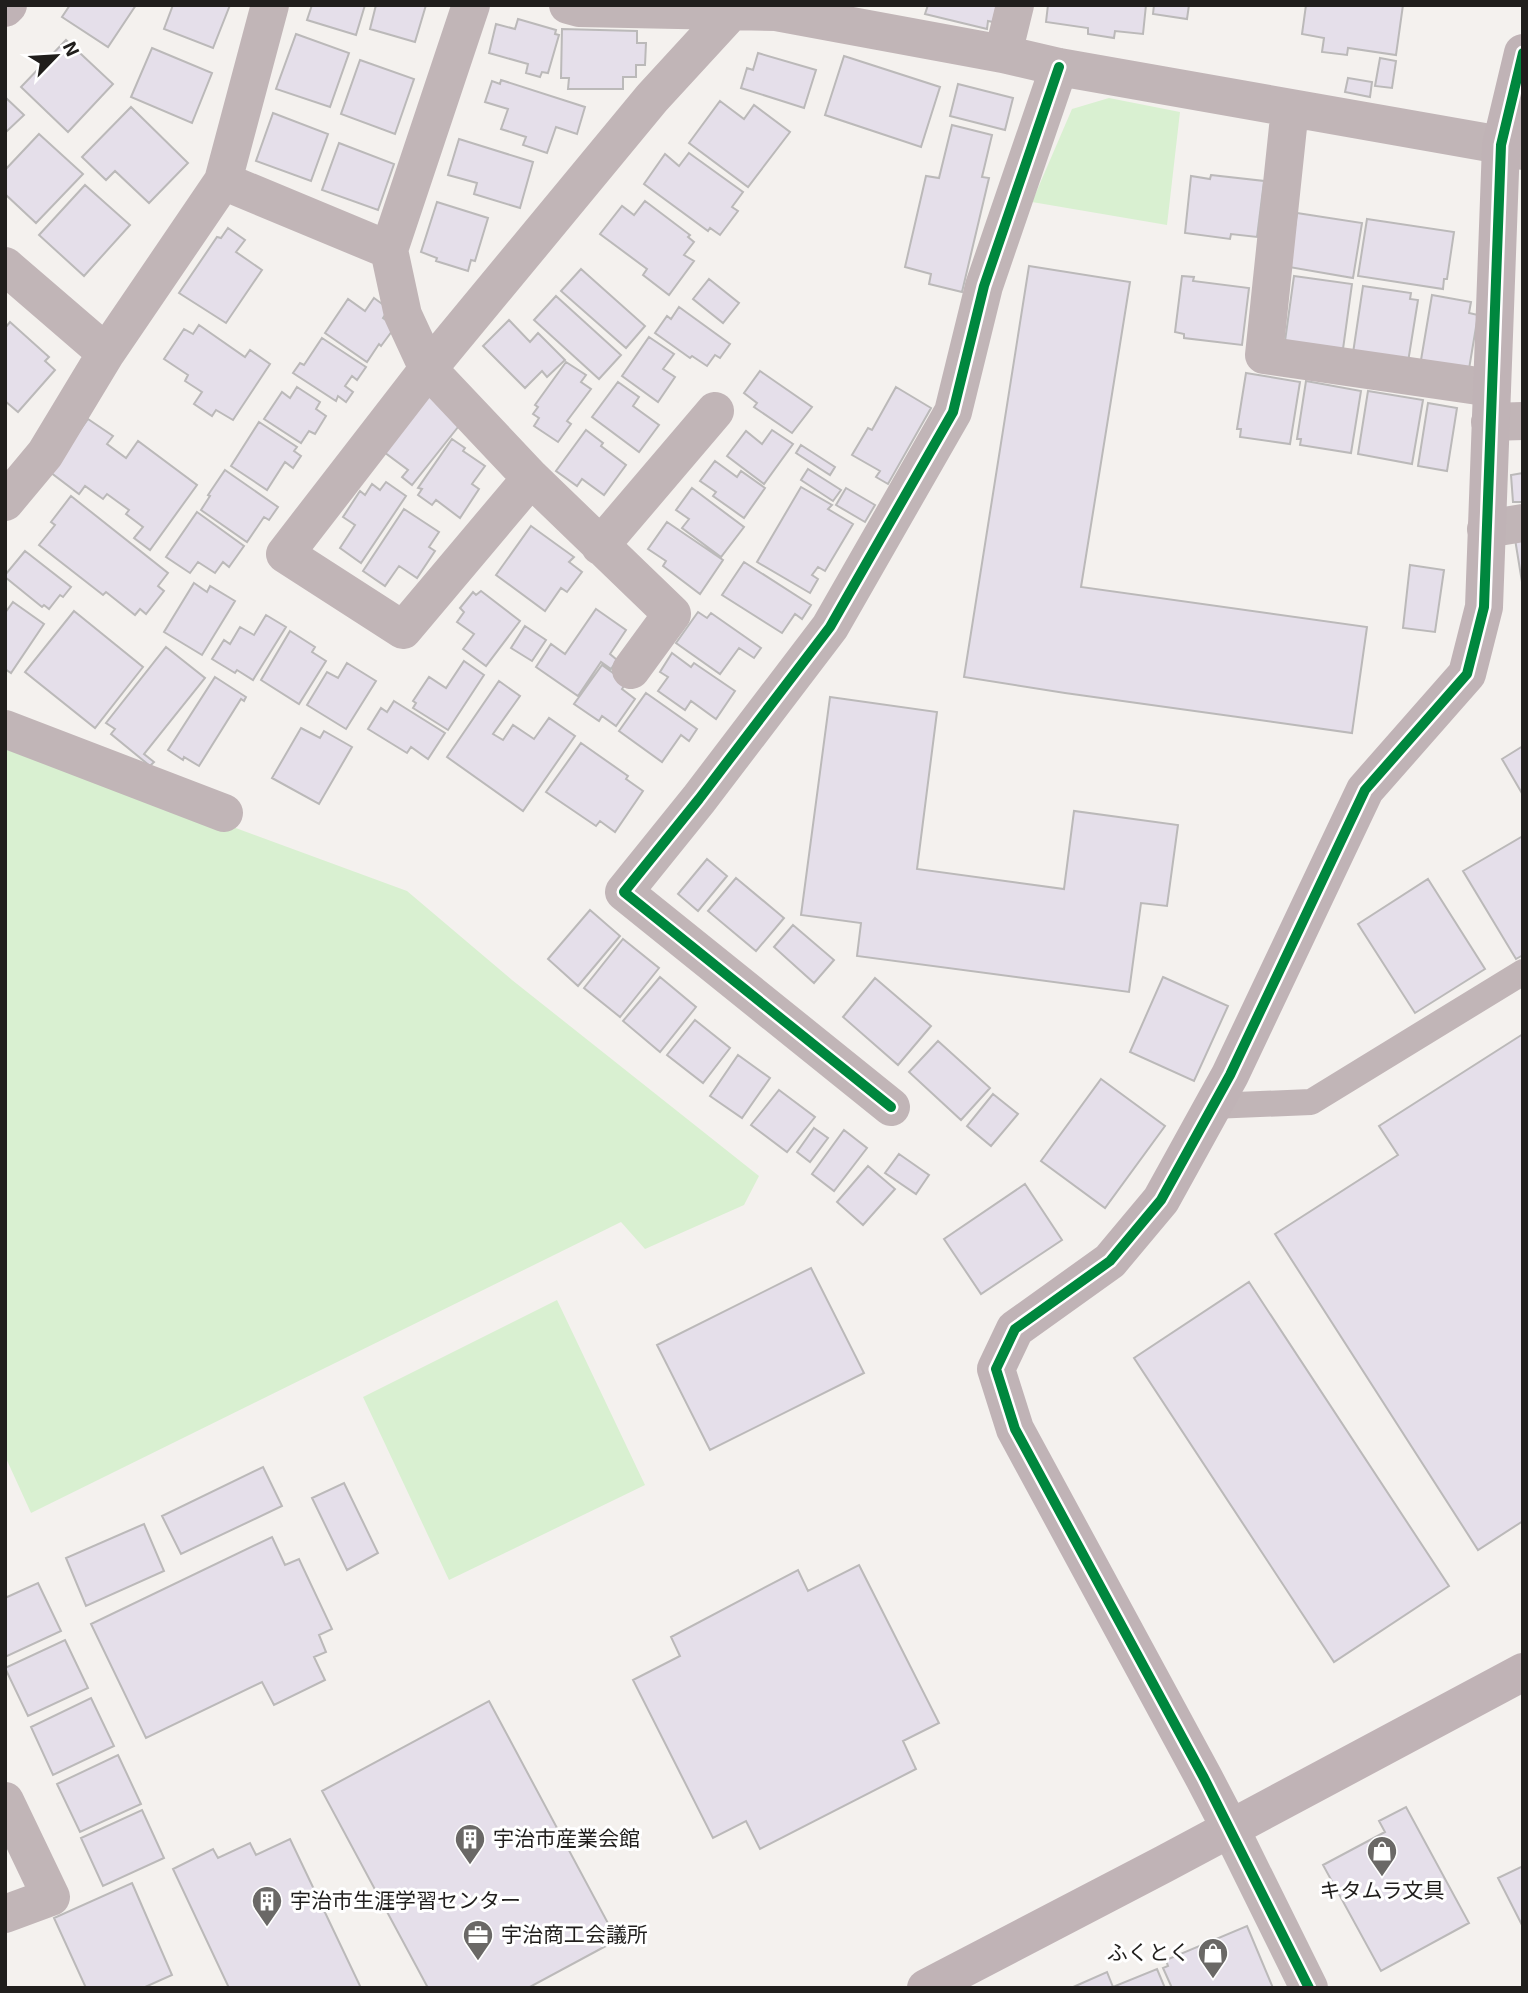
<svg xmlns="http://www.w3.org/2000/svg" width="1528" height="1993" font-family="'Exo 2','Noto Sans JP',sans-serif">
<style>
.green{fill:#d9f0d1}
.building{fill:#e5dfea;stroke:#bbb9b9;stroke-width:2}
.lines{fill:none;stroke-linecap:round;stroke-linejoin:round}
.lane{stroke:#c1b5b7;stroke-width:26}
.street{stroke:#c1b5b7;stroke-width:38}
.secondary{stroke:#c0b3b6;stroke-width:38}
.cycleway-casing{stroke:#fff;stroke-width:15}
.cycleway{stroke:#00873e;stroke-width:10}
.labels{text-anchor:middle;stroke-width:6;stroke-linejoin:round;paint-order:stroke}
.poi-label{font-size:21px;fill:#201e1c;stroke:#fff;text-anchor:start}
</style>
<rect width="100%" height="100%" fill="#f4f1ee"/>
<path class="green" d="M1109,98L1180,112L1167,225L1032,202L1072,109Z
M5,743L407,891L512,980L759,1176L744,1205L645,1249L621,1222L31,1513L5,1456Z
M557,1300L645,1485L449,1580L363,1397Z"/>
<path class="building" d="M70,5H136L108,47L62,17Z
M173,5H230L213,48L164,29Z
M312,5H365L356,35L307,20Z
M376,5H426L415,42L370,29Z
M928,5H997L993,22L988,21L987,29L925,14Z
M1048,5H1146L1143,34L1115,31L1114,38L1088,34V28L1046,22Z
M1154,5H1189L1187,19L1153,14Z
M1306,5H1403L1396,55L1348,48L1347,55L1322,52L1324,38L1302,34Z
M518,19L556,30L555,34L559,35L548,73L542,72L540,77L526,73L528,64L489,53L496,24L515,29Z
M562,29L637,31V43H646L645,65H636V77H623V89H568L569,78H561Z
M296,34L349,53L330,107L276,89Z
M66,40L113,84L68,132L21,87Z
M152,48L212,73L192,123L131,97Z
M758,53L816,70L804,108L741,88L747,68L753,70Z
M844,56L940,87L921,147L825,115Z
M1380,58L1396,61L1392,88L1375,86Z
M360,60L414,79L395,134L341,114Z
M1348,78L1372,82L1370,97L1345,92Z
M501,80L585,107L577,134L556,127L547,153L523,145L526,137L501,129L508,109L485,102L492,81L500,84Z
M958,84L1013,98L1005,130L950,116Z
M5,97L24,115L5,133Z
M720,101L744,119L754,105L790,132L748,187L689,143Z
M131,107L188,163L149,203L115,171L106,180L82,157Z
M273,113L328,134L311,181L256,161Z
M952,125L992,135L982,177L989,178L962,292L929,284L931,274L905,267L926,176L939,178Z
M39,134L83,174L36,223L5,194V170Z
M459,139L533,162L520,208L474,194L477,183L448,175Z
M339,143L394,164L378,210L322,190Z
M689,153L743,192L732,207L738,211L720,235L710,228L708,231L644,184L665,154L679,166Z
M1211,175L1264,181L1257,237L1231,234L1230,239L1185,233L1191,176L1210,179Z
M85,185L130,225L84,276L39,235Z
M645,201L690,235L688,237L694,242L684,255L694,261L669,295L643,275L647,269L600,234L622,206L634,215Z
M437,202L488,218L475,261L471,260L468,271L436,261L437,258L421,252Z
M1297,213L1362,223L1353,278L1289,267Z
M1367,219L1454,232L1447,279H1444L1443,289L1358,276Z
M228,228L245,240L236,252L262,270L226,323L179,293L217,237L221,238Z
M1029,266L1130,282L1081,587L1367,627L1352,733L1065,693L964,677Z
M581,269L645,326L626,348L561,291Z
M1182,276L1194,277L1193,281L1249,288L1242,345L1184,338V334L1175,332Z
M1294,276L1352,284L1343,349L1285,341Z
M709,279L739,303L723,323L693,299Z
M1363,286L1411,293L1410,299L1418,300L1408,362L1353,353Z
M1432,295L1471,302L1469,313L1478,315L1469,369L1421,360Z
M556,296L621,355L599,379L534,320Z
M374,298L389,309L383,318L395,327L381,346L379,344L367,362L325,333L348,299L365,311Z
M679,307L730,344L720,358L715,355L707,366L692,356L690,358L655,333L667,316L671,319Z
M509,320L530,342L538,333L565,360L547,377L542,371L525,388L483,346Z
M10,322L49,357L45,361L55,370L18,412L5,401V328Z
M199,325L245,357L250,350L270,364L233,420L216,410L212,416L194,404L202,392L185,381L188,375L164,359L184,329L193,334Z
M649,337L674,354L663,369L675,377L658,402L622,376Z
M322,338L366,367L357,380L352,376L345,386L353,392L346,402L338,396L336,401L293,373L300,363L304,365Z
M566,362L586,375L581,382L591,389L567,421L571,424L558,442L534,426L539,418L533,414L538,407L535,405Z
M760,371L812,407L792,433L754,407L757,403L744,393Z
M1246,373L1300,382L1290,444L1240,437L1241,429H1237Z
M1306,381L1361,391L1351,453L1300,445L1301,439H1297Z
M618,382L639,397L633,406L659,425L639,452L592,417Z
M297,387L320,402L316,409L326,416L315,434L309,431L301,443L264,419L282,392L290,398Z
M896,387L931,408L888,484L876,477L880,471L852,455L868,428L872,430Z
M1368,391L1423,400L1412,464L1358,454Z
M428,395L462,422L412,485L402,477L408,470L384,452Z
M1428,403L1457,408L1447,471L1418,466Z
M88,419L113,436L107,444L126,458L138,441L197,485L150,550L134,538L143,527L126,514L129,510L107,494L103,499L85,486L79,494L50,472Z
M259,422L297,447L294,451L301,456L293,468L285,462L267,490L231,466Z
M586,430L603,443L601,446L626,465L604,495L582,479L577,486L556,471Z
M772,430L793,444L764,484L727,456L746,431L762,444Z
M452,439L465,448L463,451L485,466L472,484L479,489L460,518L436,500L432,505L418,495L422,489L418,488Z
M801,445L835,467L830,475L796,453Z
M715,461L737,477L741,471L765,488L744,518L713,496L716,492L700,481Z
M808,469L841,490L833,501L801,480Z
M225,470L278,507L269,520L264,517L247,542L201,510L210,496L208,495Z
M1523,473V502H1513L1511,475Z
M386,482L406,496L361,563L340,548L355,525L343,517L360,491L365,495L372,484L380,490Z
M801,487L832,505L828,509L853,524L825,571L818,567L812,575L818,579L810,593L757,562Z
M692,488L744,527L721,557L682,528L689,519L676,510Z
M846,488L875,505L865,522L836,505Z
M71,496L168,573L158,586L164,591L146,614L140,609L135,615L106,592L103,595L39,545L55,525L51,522Z
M404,509L439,532L429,547L435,551L417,578L399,566L385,586L363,571Z
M197,512L244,546L229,567L223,562L215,573L198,562L190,573L166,557Z
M667,522L723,560L700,594L663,566L666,561L648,549Z
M531,526L574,557L569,562L582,572L567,592L561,588L545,611L496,575Z
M1523,538V582H1522L1515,539Z
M25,551L71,587L63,597L60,595L49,609L44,605L42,607L5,577V575Z
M744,562L811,605L802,619L795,614L782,633L722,595Z
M1410,565L1444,570L1435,632L1403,628Z
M194,583L207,592L210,586L235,601L202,655L164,632Z
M481,591L520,621L486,666L463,649L474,634L457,622L464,612L460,608L473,592L476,595Z
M13,602L44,624L11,673L5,669V613Z
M596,609L626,630L610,654L617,660L611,669L601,662L578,696L536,667L551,644L565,654Z
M74,611L143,667L95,728L25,672Z
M698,612L707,618L711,613L761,648L754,658L739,648L720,674L676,643Z
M266,615L286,627L253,680L237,670L235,673L212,659L224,640L230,644L240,627L254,635Z
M525,626L546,640L532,661L511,648Z
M290,631L315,647L312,652L326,661L299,704L261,680Z
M166,647L205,678L144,754L154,762L150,766L111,734L115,729L106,723Z
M672,653L691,667L694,663L735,691L716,719L691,701L685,710L658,691L668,677L660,672Z
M464,661L484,675L448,730L413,708L416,703L413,701L429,677L446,688Z
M347,663L376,681L346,729L307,705L327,672L338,678Z
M602,665L616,675L629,679L622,689L635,699L616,726L602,716L599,721L574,704Z
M215,677L246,697L244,701L241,699L199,766L184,757L183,760L168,750Z
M499,681L520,696L493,734L503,740L513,725L534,739L549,718L575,736L523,811L447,757Z
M646,693L697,729L689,741L681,735L662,762L619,731Z
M830,697L937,712L917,869L1064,889L1074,811L1178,825L1167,906L1141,903L1129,992L857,956L861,923L801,915Z
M394,701L445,733L428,759L411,747L407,753L368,729L381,708L387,712Z
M301,728L320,738L324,731L352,747L319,804L272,778Z
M581,743L628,776L626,779L643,791L615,832L600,821L596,826L546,792Z
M1523,746V795L1502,759Z
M1523,836V955L1516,959L1463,871Z
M707,859L727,876L698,911L678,894Z
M736,878L784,918L756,951L708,911Z
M1428,879L1485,969L1415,1013L1358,924Z
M590,910L620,936L578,986L548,959Z
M793,925L834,960L814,983L774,947Z
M623,939L659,968L620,1017L584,988Z
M660,977L696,1007L660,1052L623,1021Z
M1163,977L1228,1006L1194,1081L1130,1052Z
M875,978L931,1026L898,1065L843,1017Z
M695,1020L730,1048L703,1083L667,1055Z
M1523,1034V1521L1478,1550L1275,1234L1398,1155L1379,1126Z
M938,1041L990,1088L961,1120L909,1072Z
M738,1055L770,1078L742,1118L710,1096Z
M1101,1079L1165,1126L1105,1208L1041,1161Z
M779,1090L815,1117L787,1152L751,1125Z
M993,1094L1018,1114L991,1146L967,1126Z
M814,1128L828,1138L810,1162L797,1152Z
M844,1130L867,1148L834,1191L812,1174Z
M899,1154L929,1175L916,1194L885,1173Z
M868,1166L895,1189L863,1225L837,1202Z
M1025,1184L1062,1240L981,1294L944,1239Z
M811,1268L864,1373L710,1450L657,1345Z
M1249,1282L1449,1586L1334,1662L1134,1358Z
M263,1467L282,1506L181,1554L162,1516Z
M344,1483L378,1553L347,1570L312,1498Z
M144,1524L164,1571L86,1606L66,1558Z
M272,1537L285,1565L299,1559L332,1629L319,1635L326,1652L314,1657L325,1680L274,1705L262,1682L146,1738L91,1624Z
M859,1565L939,1723L903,1741L916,1769L760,1849L746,1821L713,1838L633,1680L680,1656L671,1637L798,1570L808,1591Z
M38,1583L61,1631L5,1657V1598Z
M65,1640L88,1688L28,1716L5,1668Z
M91,1698L114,1746L53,1775L31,1727Z
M489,1701L617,1940L528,1988H428L322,1791Z
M118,1755L141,1804L80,1832L57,1784Z
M1406,1807L1469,1923L1381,1971L1323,1865L1385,1832L1379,1821Z
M142,1810L164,1858L103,1886L81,1838Z
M290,1839L361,1988H229L173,1869L213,1849L218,1858L250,1843L256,1855Z
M1523,1866V1927L1498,1878Z
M132,1883L172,1975L143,1988H86L54,1918Z
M1247,1926L1273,1988H1172L1163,1968L1168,1966L1166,1960Z
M1157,1969L1165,1988H1071L1107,1972L1113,1987Z"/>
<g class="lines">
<path class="lane" d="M1212,1106L1311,1102L1523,972"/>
<path class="street" d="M568,5L579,8L776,12L1003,54L1059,67L1501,145L1523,151
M1003,54L1015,5
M1290,108L1264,355L1492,388
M223,181L389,250L403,315L428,369L531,478L672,614L631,670
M389,250L471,5
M5,266L106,353
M1490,422L1523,421
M531,478L403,630L285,554L428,369L652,98L732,11
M5,502L45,454L106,353L223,181L270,5
M1486,529L1523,523
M600,546L715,411
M5,729L224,813
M891,1107L624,892L699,799L830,627L953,412L984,286L1059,67
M5,1801L51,1897L5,1914
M1230,1828L1309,1988"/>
<path class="secondary" d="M5,8L8,5
M1230,1828L1204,1778L1015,1429L996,1369L1015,1329L1110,1261L1161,1200L1230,1075L1365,790L1467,674L1484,607L1501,145L1523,53
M926,1988L1164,1864L1523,1672"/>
<g class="cycleway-casing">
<path id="cycleway" d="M891,1107L624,892L699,799L830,627L953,412L984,286L1059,67
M1309,1988L1204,1778L1015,1429L996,1369L1015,1329L1110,1261L1161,1200L1230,1075L1365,790L1467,674L1484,607L1501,145L1523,53"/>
</g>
<use href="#cycleway" class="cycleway"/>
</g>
<defs>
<g id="building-pin" transform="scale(1.575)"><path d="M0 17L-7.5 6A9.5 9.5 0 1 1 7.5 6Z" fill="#6a6866" stroke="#fff"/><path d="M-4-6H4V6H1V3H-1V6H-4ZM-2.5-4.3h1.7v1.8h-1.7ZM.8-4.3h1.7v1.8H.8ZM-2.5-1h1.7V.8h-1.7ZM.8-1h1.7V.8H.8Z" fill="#fff"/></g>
<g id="shop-pin" transform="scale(1.575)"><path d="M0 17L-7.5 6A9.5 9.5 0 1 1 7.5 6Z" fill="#6a6866" stroke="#fff"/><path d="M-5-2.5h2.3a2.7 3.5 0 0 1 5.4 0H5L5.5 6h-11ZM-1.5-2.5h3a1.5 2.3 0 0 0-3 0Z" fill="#fff"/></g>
<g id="office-pin" transform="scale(1.575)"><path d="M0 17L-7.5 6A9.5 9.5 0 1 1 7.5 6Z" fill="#6a6866" stroke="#fff"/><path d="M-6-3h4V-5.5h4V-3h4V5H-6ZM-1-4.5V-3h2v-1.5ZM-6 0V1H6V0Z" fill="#fff"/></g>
</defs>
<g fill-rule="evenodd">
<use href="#building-pin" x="470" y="1839"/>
<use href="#shop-pin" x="1382" y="1851"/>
<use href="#building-pin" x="267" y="1901"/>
<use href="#office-pin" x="478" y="1935"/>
<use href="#shop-pin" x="1213" y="1953"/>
</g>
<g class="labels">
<g class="poi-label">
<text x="493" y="1846">宇治市産業会館</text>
<text x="1382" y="1898" text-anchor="middle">キタムラ文具</text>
<text x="290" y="1908">宇治市生涯学習センター</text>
<text x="501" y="1942">宇治商工会議所</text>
<text x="1190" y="1960" text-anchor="end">ふくとく</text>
</g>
</g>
<rect width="1528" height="1993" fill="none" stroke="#201e1c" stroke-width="14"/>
<g transform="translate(56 56) rotate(65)" stroke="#ffffff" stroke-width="5" paint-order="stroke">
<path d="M0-5L12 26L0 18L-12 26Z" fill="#201e1c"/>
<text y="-10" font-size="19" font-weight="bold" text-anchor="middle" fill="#201e1c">N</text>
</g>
</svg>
